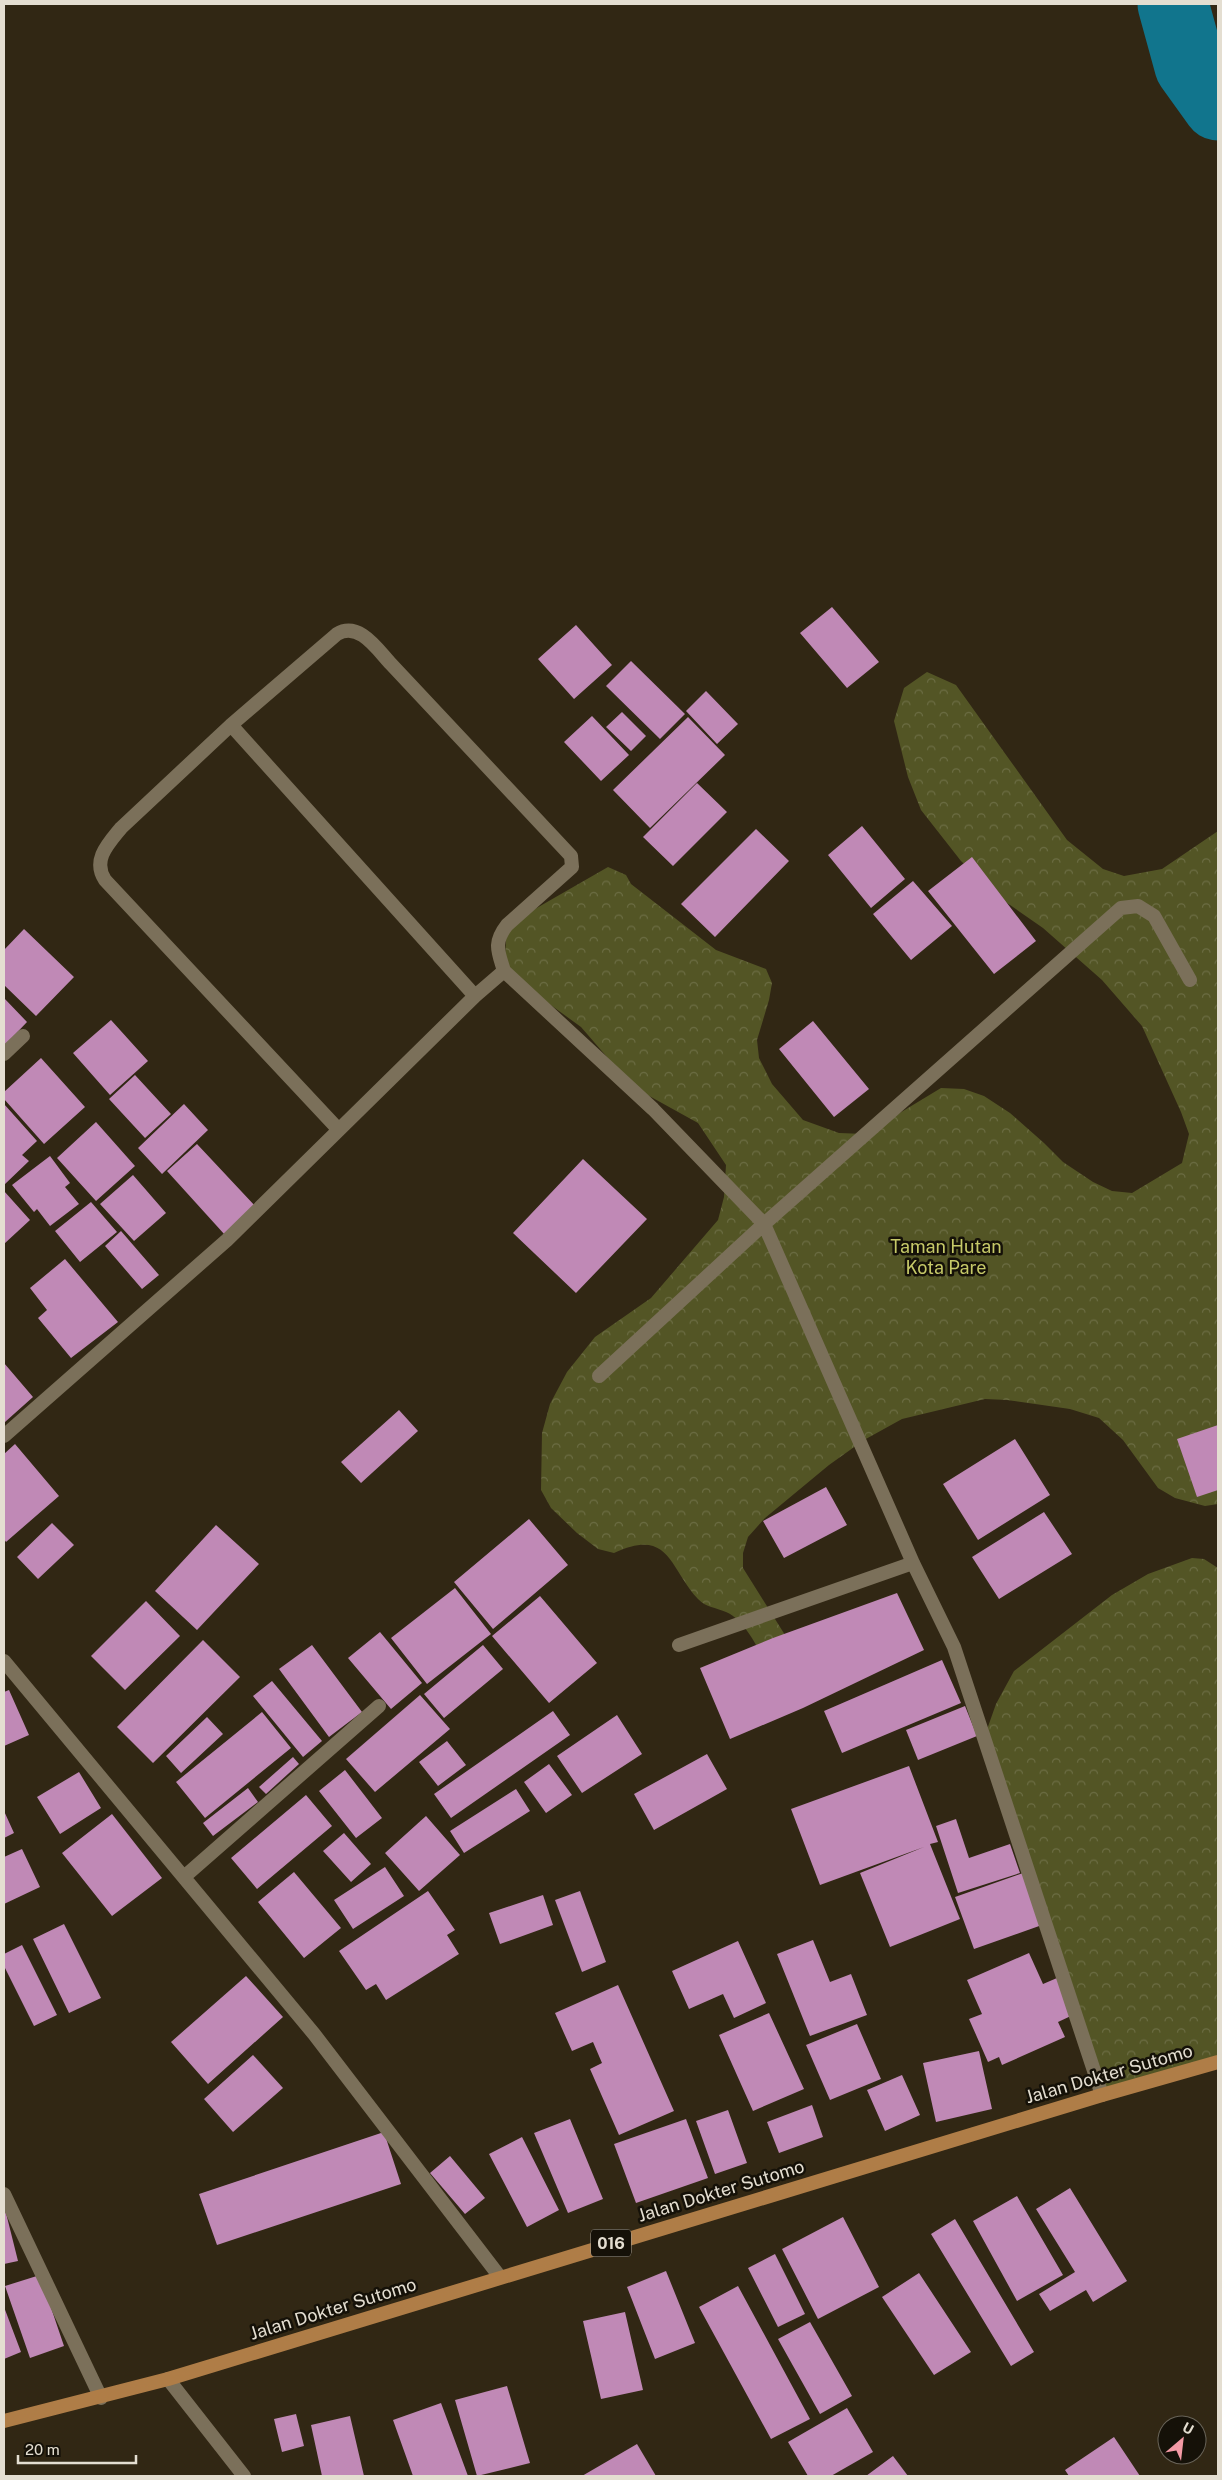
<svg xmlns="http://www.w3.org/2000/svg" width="1222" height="2480" font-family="'Public Sans',sans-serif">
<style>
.forest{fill:url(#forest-crowns)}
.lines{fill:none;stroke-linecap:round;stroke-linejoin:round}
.river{stroke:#11758d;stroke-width:71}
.building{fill:#c089b6}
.minor{stroke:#7b705a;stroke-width:14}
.primary{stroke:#af7d47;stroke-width:14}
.labels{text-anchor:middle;stroke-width:5;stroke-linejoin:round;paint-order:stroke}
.shield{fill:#151108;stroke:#a6a095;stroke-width:1}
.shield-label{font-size:16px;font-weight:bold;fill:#e4ded1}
.park-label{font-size:18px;fill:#c6c968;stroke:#151108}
.street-label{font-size:18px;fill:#e4ded1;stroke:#151108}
</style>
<defs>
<pattern id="forest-crowns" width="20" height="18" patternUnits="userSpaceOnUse" patternTransform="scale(1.25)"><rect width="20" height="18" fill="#535525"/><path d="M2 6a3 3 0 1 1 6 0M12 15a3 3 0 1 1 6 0" fill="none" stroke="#6c6d44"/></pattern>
</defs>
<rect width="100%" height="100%" fill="#312714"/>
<path class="forest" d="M927,672L956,685L1067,840L1103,869L1124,876L1162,869L1218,831V1504L1205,1506L1175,1498L1158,1488L1123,1440L1099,1418L1070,1409L1007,1400L985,1399L902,1419L864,1440L829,1465L765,1518L748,1537L743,1553V1568L790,1643L766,1662C756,1646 745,1620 726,1612C715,1607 707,1608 698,1599C669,1568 670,1527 614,1553L598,1549L577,1533L551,1508L541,1490L542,1433L550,1404L567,1372L595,1337L651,1298L718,1220L724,1197L726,1165L698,1123L633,1087L581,1027L504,971L507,925L608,867L626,875L631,884L716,950L766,969L772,983L769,1000L757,1040L759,1058L772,1084L803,1120L839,1133L865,1134L941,1088L964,1089L984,1096L1010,1113L1044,1143L1063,1162L1093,1182L1112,1191L1132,1193L1182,1163L1189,1134L1181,1112L1142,1026L1102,980L1043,928L1000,898L961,861L921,810L908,777L894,721L904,688Z
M1192,1558L1204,1559L1218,1568V2062L1102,2095L984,1738L996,1704L1014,1671L1112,1595L1148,1574Z"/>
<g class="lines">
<path class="river" d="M1173,4L1190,66L1218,105"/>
</g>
<path class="building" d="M832,607L879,662L847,688L800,633Z
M576,625L612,665L574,699L538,659Z
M631,661L685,714L660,739L606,686Z
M706,691L738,724L717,744L686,711Z
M622,712L646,736L631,751L606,727Z
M592,716L629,755L601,781L564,742Z
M688,717L725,755L650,828L613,790Z
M697,783L727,812L673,866L643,837Z
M862,826L905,879L871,908L828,855Z
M756,829L789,861L715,937L681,904Z
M972,857L1036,941L994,974L928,891Z
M913,881L952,926L911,960L873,914Z
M24,929L74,977L36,1016L4,985V950Z
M4,998L27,1022L4,1046Z
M111,1020L148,1061L110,1095L73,1053Z
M813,1021L869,1089L834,1117L779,1049Z
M41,1058L85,1107L44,1144L4,1099V1092Z
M135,1075L171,1114L145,1138L109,1099Z
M4,1104L37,1141L22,1155L29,1161L4,1185Z
M184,1104L208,1130L162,1174L138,1148Z
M96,1122L135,1166L96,1201L57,1158Z
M197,1144L256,1207L225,1235L167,1171Z
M50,1156L70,1183L65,1187L79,1204L50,1226L37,1209L34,1212L12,1185Z
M583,1159L647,1219L576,1293L513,1233Z
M133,1175L166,1213L134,1241L100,1204Z
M4,1191L30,1220L4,1244Z
M91,1202L117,1232L80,1262L55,1231Z
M121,1231L159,1275L142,1289L105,1246Z
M65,1259L118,1322L71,1358L38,1318L47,1310L30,1288Z
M4,1363L33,1397L5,1422L4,1420Z
M399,1410L418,1431L361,1483L341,1462Z
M1218,1425V1490L1197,1497L1177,1439Z
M1015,1439L1050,1495L978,1540L943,1484Z
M15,1444L59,1496L6,1542L4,1539V1454Z
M826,1487L847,1525L784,1558L763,1521Z
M1044,1512L1072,1554L999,1599L972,1557Z
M529,1519L568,1565L493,1629L454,1582Z
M52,1523L74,1545L38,1579L17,1557Z
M216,1525L259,1564L197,1630L155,1591Z
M455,1588L491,1634L427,1684L391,1638Z
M897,1593L924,1650L803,1708L730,1739L700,1668L773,1638Z
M540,1596L597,1663L549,1703L492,1636Z
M146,1601L180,1636L125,1690L91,1656Z
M380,1632L422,1683L391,1709L348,1658Z
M203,1640L240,1677L153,1763L117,1727Z
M312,1645L362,1712L329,1737L279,1669Z
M483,1645L503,1669L444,1718L424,1694Z
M942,1660L961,1703L842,1753L824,1711Z
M272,1681L322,1741L303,1757L253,1696Z
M9,1690L29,1735L4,1746V1692Z
M420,1695L450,1729L375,1792L346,1759Z
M965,1706L977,1736L918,1760L906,1730Z
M553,1711L570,1735L451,1818L434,1794Z
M262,1712L291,1748L205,1818L176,1782Z
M617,1715L642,1754L582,1793L557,1756Z
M207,1717L223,1734L181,1773L166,1756Z
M447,1741L466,1765L438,1786L419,1762Z
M707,1754L727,1789L654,1830L634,1794Z
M293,1757L299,1764L266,1794L259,1787Z
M549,1764L572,1795L546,1813L524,1782Z
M909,1766L938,1842L930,1844L960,1919L890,1947L860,1873L924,1847L820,1885L791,1809Z
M345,1770L382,1818L356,1838L319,1791Z
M79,1772L101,1808L60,1834L37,1797Z
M248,1788L258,1802L213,1836L203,1823Z
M516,1789L530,1811L464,1853L450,1831Z
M306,1795L332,1826L257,1889L231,1858Z
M4,1811L14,1833L4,1838Z
M112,1814L162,1878L112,1916L62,1853Z
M426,1816L460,1855L419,1891L385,1853Z
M956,1819L969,1858L1010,1844L1020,1873L958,1893L936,1826Z
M344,1833L371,1864L351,1882L323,1851Z
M22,1849L40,1887L4,1904V1857Z
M385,1867L404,1896L353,1929L334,1900Z
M294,1872L341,1928L304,1958L258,1902Z
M1023,1873L1042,1925L974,1949L955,1897Z
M428,1891L455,1930L447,1935L459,1954L386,2000L376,1984L366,1990L339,1951Z
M580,1891L606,1962L582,1972L555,1900Z
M543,1895L553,1925L500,1944L489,1913Z
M64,1924L101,1998L69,2013L33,1939Z
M813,1940L830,1982L851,1974L867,2015L810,2036L777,1954Z
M738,1941L766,2003L734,2018L723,1994L689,2009L672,1971Z
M22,1945L57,2015L34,2026L4,1966V1954Z
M1029,1953L1043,1984L1057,1978L1073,2015L1058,2022L1065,2037L1002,2065L999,2057L988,2062L969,2019L982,2014L967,1980Z
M246,1976L283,2017L208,2084L171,2042Z
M618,1985L674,2111L619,2135L590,2069L602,2063L593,2042L572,2051L555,2013Z
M769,2013L804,2089L753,2111L719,2035Z
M857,2024L881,2079L830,2100L806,2045Z
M979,2051L992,2109L936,2122L923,2063Z
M253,2055L283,2088L233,2132L204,2099Z
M902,2075L920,2115L885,2131L867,2090Z
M812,2105L823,2137L779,2153L767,2122Z
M728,2110L747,2163L715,2174L696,2121Z
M570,2119L603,2199L568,2213L534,2133Z
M686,2119L708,2178L636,2203L614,2144Z
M384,2132L401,2184L217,2245L199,2194Z
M522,2137L559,2210L527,2227L489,2154Z
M450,2156L485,2198L465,2214L430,2173Z
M1070,2188L1127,2281L1093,2302L1086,2290L1050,2311L1039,2294L1075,2272L1036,2209Z
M1017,2196L1063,2275L1017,2301L973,2221Z
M4,2205L18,2261L4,2264Z
M843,2217L879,2287L818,2319L782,2249Z
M955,2219L1034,2352L1011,2366L931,2234Z
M775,2254L805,2314L778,2327L748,2268Z
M666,2271L695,2343L655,2359L627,2287Z
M919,2273L971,2352L934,2375L882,2297Z
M40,2275L64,2346L30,2358L5,2286Z
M738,2286L810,2419L771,2439L699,2307Z
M4,2307L21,2352L4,2359Z
M625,2312L643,2390L601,2399L583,2321Z
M810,2322L852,2396L820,2414L778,2339Z
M507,2386L530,2463L477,2476L455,2400Z
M441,2403L468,2476H413L393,2420Z
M847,2408L873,2452L831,2476H808L788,2442Z
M296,2414L304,2446L282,2452L274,2419Z
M350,2416L364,2476H322L311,2425Z
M1114,2437L1140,2476H1069L1065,2470Z
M637,2444L656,2476H582Z
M893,2456L908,2476H866Z"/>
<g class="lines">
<path class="minor" d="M231,725L475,996
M504,971L653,1109L764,1224L913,1563L954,1647L1102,2095
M4,1054L23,1036
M599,1376L764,1224L1121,908L1138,906L1154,916L1190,980
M4,1436L227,1240L475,996L504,971C498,951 493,943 507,925L572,867L571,856L391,664C377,649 359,621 337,634L231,725L121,828C108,844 92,860 105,880L338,1129
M679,1645L913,1563
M4,1661L314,2034L500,2277
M184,1877L379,1706
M4,2194L101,2398
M168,2379L244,2476"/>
<path class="primary" d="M4,2421L168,2379L1102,2095L1218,2062"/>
</g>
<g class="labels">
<rect class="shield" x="591" y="2229.5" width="40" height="27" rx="4"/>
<g class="shield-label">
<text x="611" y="2249">016</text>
</g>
<g class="park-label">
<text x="946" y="1253">Taman Hutan<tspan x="946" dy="21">Kota Pare</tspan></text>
</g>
<g class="street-label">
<text transform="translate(1109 2074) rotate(-16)" y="6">Jalan Dokter Sutomo</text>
<text transform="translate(721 2191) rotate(-17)" y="6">Jalan Dokter Sutomo</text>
<text transform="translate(333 2309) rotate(-17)" y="6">Jalan Dokter Sutomo</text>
</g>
</g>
<rect width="1222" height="2480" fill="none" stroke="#e4ded1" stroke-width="10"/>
<g transform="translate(1182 2440) rotate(28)"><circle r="24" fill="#151108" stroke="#686358"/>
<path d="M0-4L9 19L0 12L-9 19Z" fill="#f49aa5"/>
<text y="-8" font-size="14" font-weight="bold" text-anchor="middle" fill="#e4ded1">U</text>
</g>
<path d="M18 2455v8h118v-8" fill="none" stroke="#e4ded1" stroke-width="2.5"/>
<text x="25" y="2455" font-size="15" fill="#e4ded1" stroke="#151108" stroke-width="4" paint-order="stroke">20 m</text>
</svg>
